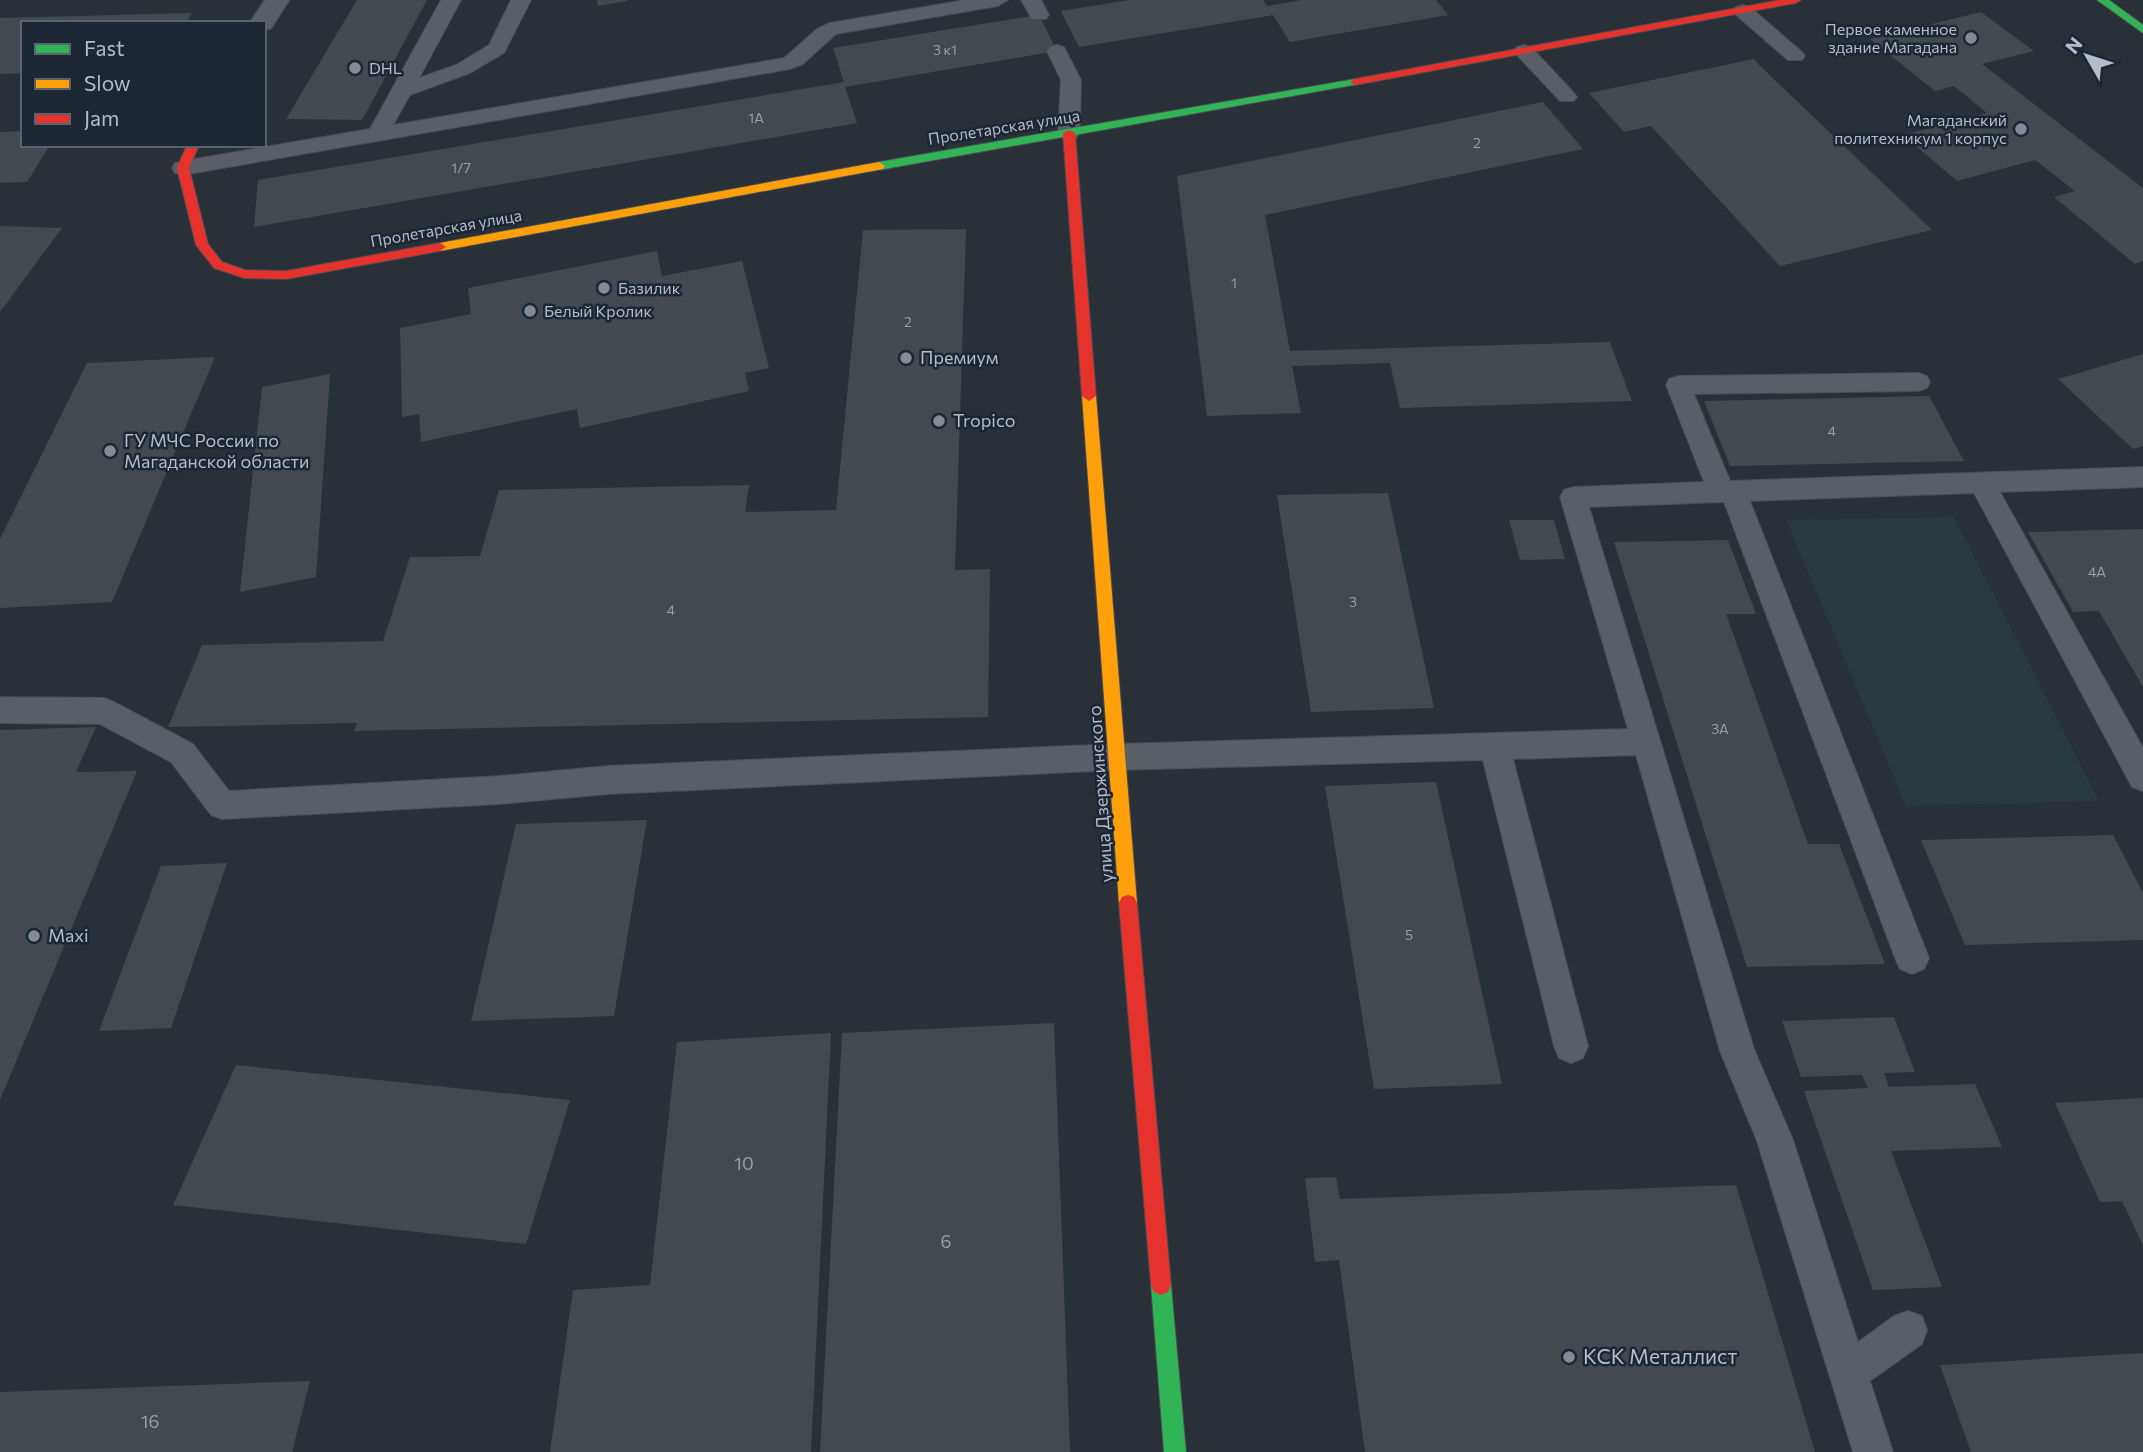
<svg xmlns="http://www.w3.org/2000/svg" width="2143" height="1452" font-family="Commissioner,sans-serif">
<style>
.green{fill:#273a3e}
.building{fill:#444950}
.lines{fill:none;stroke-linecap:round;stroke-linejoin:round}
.lane-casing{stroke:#484c53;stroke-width:2}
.street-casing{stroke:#484c53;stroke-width:3}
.fast-casing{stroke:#484c53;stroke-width:2}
.slow-casing{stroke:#484c53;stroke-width:2}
.jam-casing{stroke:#484c53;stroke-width:2}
.lane{fill:#5a5e66;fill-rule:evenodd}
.street{fill:#5a5e66;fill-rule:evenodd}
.fast{fill:#30b455;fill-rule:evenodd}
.slow{fill:#ff9f0a;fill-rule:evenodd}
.jam{fill:#e5322d;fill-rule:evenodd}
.poi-dot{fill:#848b96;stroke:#1d2633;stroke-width:2.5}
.labels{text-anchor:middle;stroke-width:5;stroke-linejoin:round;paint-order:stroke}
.number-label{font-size:14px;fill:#989fab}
.far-poi-label{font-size:16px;fill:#b4bcc9;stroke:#1d2633;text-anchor:start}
.far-street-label{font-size:16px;fill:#b4bcc9;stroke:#1d2633}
.poi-label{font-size:18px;fill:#b4bcc9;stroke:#1d2633;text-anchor:start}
.street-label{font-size:18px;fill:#b4bcc9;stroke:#1d2633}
.near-number-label{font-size:18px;fill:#989fab}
.near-poi-label{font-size:21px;fill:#b4bcc9;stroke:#1d2633;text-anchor:start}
</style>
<rect width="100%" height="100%" fill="#2a3038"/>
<path class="green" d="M1954,517L2099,801L1906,806L1786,520Z"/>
<path class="building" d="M357,0H427L362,120L286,119Z
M597,0H627V1L598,6Z
M1129,0H1263L1267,6L1302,0H1436L1448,15L1290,42L1273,15L1079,47L1061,11Z
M1981,12L2034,51L1982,64L2143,188V261L2135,264L2054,197L2075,191L2035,160L1957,181L1903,135L1987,113L1954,86L1935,91L1870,39Z
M192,13L186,23H23V73L0,74V18Z
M1039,15L1057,51L845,87L857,123L254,227L258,180L844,82L833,48Z
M1754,59L1758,64L1932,230L1780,266L1651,126L1624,132L1589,93Z
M1543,102L1583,149L1265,215L1290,351L1610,342L1632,401L1400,408L1390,363L1292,366L1301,413L1207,416L1177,176Z
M23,131V145H50L27,182L0,183V132Z
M0,226L62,228L0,312Z
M966,229L955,570L990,569L988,717L354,731L357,723L168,727L202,645L383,641L410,557L480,556L499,490L749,485L745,512L836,510L863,230Z
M657,251L662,276L742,261L769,368L745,373L749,391L580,428L577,409L421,442L419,414L402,417L400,328L471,314L468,288Z
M2143,354V446L2133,449L2058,379Z
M215,357L112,602L0,608V539L87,363Z
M330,374L316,577L240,592L262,387Z
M1929,396L1964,461L1730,466L1704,401Z
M1388,493L1434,708L1311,712L1277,495Z
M1509,520H1554L1565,559L1520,560Z
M2143,529V687L2099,611L2073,612L2028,532Z
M1728,540L1756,614H1726L1808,844H1839L1885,964L1747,967L1614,542Z
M96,727L76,772L137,771L0,1100V730Z
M1436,782L1502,1084L1374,1089L1325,786Z
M647,820L614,1016L471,1021L516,824Z
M2113,835L2143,893V940L1965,945L1921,840Z
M227,863L171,1028L99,1031L161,866Z
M1894,1017L1915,1072L1884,1073L1889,1087L1975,1084L2002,1147L1891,1151L1942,1287L1873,1290L1804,1091L1868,1088L1862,1075L1801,1077L1782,1021Z
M1054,1023L1070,1452H820L842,1033Z
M831,1033L811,1452H550L573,1290L650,1285L677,1042Z
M236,1065L570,1100L526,1244L173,1205Z
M2143,1098V1245L2122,1201L2100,1202L2055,1103Z
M1336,1177L1340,1199L1736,1185L1815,1452H1365L1339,1260L1315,1262L1305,1178Z
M2143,1353V1452H1971L1940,1365Z
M310,1381L292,1452H0V1392Z"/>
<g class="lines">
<g class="lane-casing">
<path id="lane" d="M441,0H461L419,78L456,65L489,45L511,0H531L504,53L470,73L410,95L393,125L784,58L817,29L830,23L965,0H1008L998,6L836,34L803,64L790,69L183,175L175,173L172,168L175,163L183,161L370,129Z
M1021,0H1041L1049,15L1046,19H1032Z
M1743,5L1750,7L1802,52L1805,56L1802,60H1788L1736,15L1733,11L1736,7Z
M1057,45L1064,47L1081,80L1080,133L1076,138H1062L1058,133L1061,80L1047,51L1050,47Z
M1524,45L1531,47L1574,93L1577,97L1574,101H1560L1517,55L1514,51L1517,47Z
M1918,373L1927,376L1930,382L1927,388L1918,391L1694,394L1730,481L2143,467V487L2000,492L2143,748V791L2132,787L1974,493L1750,501L1929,958L1924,969L1912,974L1900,969L1895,958L1724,502L1589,507L1754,1049L1793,1140L1858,1342L1894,1316L1908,1311L1922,1316L1927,1330L1922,1344L1870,1381L1893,1452H1853L1757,1141L1720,1051L1636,755L1513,759L1588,1046L1583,1058L1571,1063L1559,1058L1554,1046L1483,760L1117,770L608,794L500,804L222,819L211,815L171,762L100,724L0,723V697L104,698L114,702L193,744L229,791L500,776L608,766L1117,744L1628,729L1560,497L1564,490L1573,487L1704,482L1666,385L1669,379L1678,376Z"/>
</g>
<g class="street-casing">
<path id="street" d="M265,0H289L271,28L264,30V23H250Z"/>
</g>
<g class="fast-casing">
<path id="fast" d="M2097,0H2109L2143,25V33Z
M1355,79L1360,82L1359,84L879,170L873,166L879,162Z
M1161,1275L1168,1278L1171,1285L1186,1452H1164L1151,1285L1154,1278Z"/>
</g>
<g class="slow-casing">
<path id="slow" d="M879,162L885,166L883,169L440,251L434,247L440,243Z
M1089,391L1096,396L1137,903L1134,909L1128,911L1122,909L1119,903L1082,396Z"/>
</g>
<g class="jam-casing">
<path id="jam" d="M1780,0H1801L1796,3L1355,85L1350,82L1355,79Z
M1069,130L1075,133L1096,396L1089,401L1082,396L1063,133Z
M187,145H199L189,168L208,244L222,262L245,270L286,271L440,243L446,247L440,251L286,279L244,278L214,268L196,245L177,168Z
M1128,895L1134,897L1137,903L1171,1285L1168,1292L1161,1295L1154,1292L1151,1285L1119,903L1122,897Z"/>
</g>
<use href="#lane" class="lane"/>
<use href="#street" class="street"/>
<use href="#fast" class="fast"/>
<use href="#slow" class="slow"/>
<use href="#jam" class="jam"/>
</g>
<g class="poi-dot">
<circle cx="1971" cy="38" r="7"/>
<circle cx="355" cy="68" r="7"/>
<circle cx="2021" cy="129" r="7"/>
<circle cx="604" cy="288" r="7"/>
<circle cx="530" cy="311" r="7"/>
<circle cx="906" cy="358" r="7"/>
<circle cx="939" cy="421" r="7"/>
<circle cx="110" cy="451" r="7"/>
<circle cx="34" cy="936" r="7"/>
<circle cx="1569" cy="1357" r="7"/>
</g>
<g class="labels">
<g class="number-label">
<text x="945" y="55">3 к1</text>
<text x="756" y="123">1А</text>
<text x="1477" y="148">2</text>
<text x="461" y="173">1/7</text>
<text x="1234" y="288">1</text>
<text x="908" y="327">2</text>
<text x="1832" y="436">4</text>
<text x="2097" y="577">4А</text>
<text x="1353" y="607">3</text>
<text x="671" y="615">4</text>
<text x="1720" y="734">3А</text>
<text x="1409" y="940">5</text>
</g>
<g class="far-poi-label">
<text x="1957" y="35" text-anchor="end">Первое каменное<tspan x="1957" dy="18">здание Магадана</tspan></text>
<text x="369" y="74">DHL</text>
<text x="2007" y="126" text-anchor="end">Магаданский<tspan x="2007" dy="18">политехникум 1 корпус</tspan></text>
<text x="618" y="294">Базилик</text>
<text x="544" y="317">Белый Кролик</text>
</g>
<g class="far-street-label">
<text transform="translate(1004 127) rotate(-9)" y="6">Пролетарская улица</text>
<text transform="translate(446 228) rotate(-10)" y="6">Пролетарская улица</text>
</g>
<g class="poi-label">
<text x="920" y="364">Премиум</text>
<text x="953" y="427">Tropico</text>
<text x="124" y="447">ГУ МЧС России по<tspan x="124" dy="21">Магаданской области</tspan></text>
<text x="48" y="942">Maxi</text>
</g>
<g class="street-label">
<text transform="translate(1101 794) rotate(-94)" y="6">улица Дзержинского</text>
</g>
<g class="near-number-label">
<text x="744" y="1170">10</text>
<text x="946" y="1248">6</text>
<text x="150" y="1428">16</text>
</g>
<g class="near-poi-label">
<text x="1583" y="1364">КСК Металлист</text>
</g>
</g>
<rect x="21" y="21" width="245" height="126" fill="#1d2633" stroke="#59626f" stroke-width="2"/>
<rect x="35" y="44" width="35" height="10" fill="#30b455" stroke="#59626f" stroke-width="2"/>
<text x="84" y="56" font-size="21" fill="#b4bcc9">Fast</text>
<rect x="35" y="79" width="35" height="10" fill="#ff9f0a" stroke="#59626f" stroke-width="2"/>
<text x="84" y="91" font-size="21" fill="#b4bcc9">Slow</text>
<rect x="35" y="114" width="35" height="10" fill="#e5322d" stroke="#59626f" stroke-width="2"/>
<text x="84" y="126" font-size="21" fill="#b4bcc9">Jam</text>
<g transform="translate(2087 56) rotate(309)" stroke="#1d2633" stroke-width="5" paint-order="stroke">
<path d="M0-5L12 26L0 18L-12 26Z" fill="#b4bcc9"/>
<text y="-10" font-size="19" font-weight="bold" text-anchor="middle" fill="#b4bcc9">N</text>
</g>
</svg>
